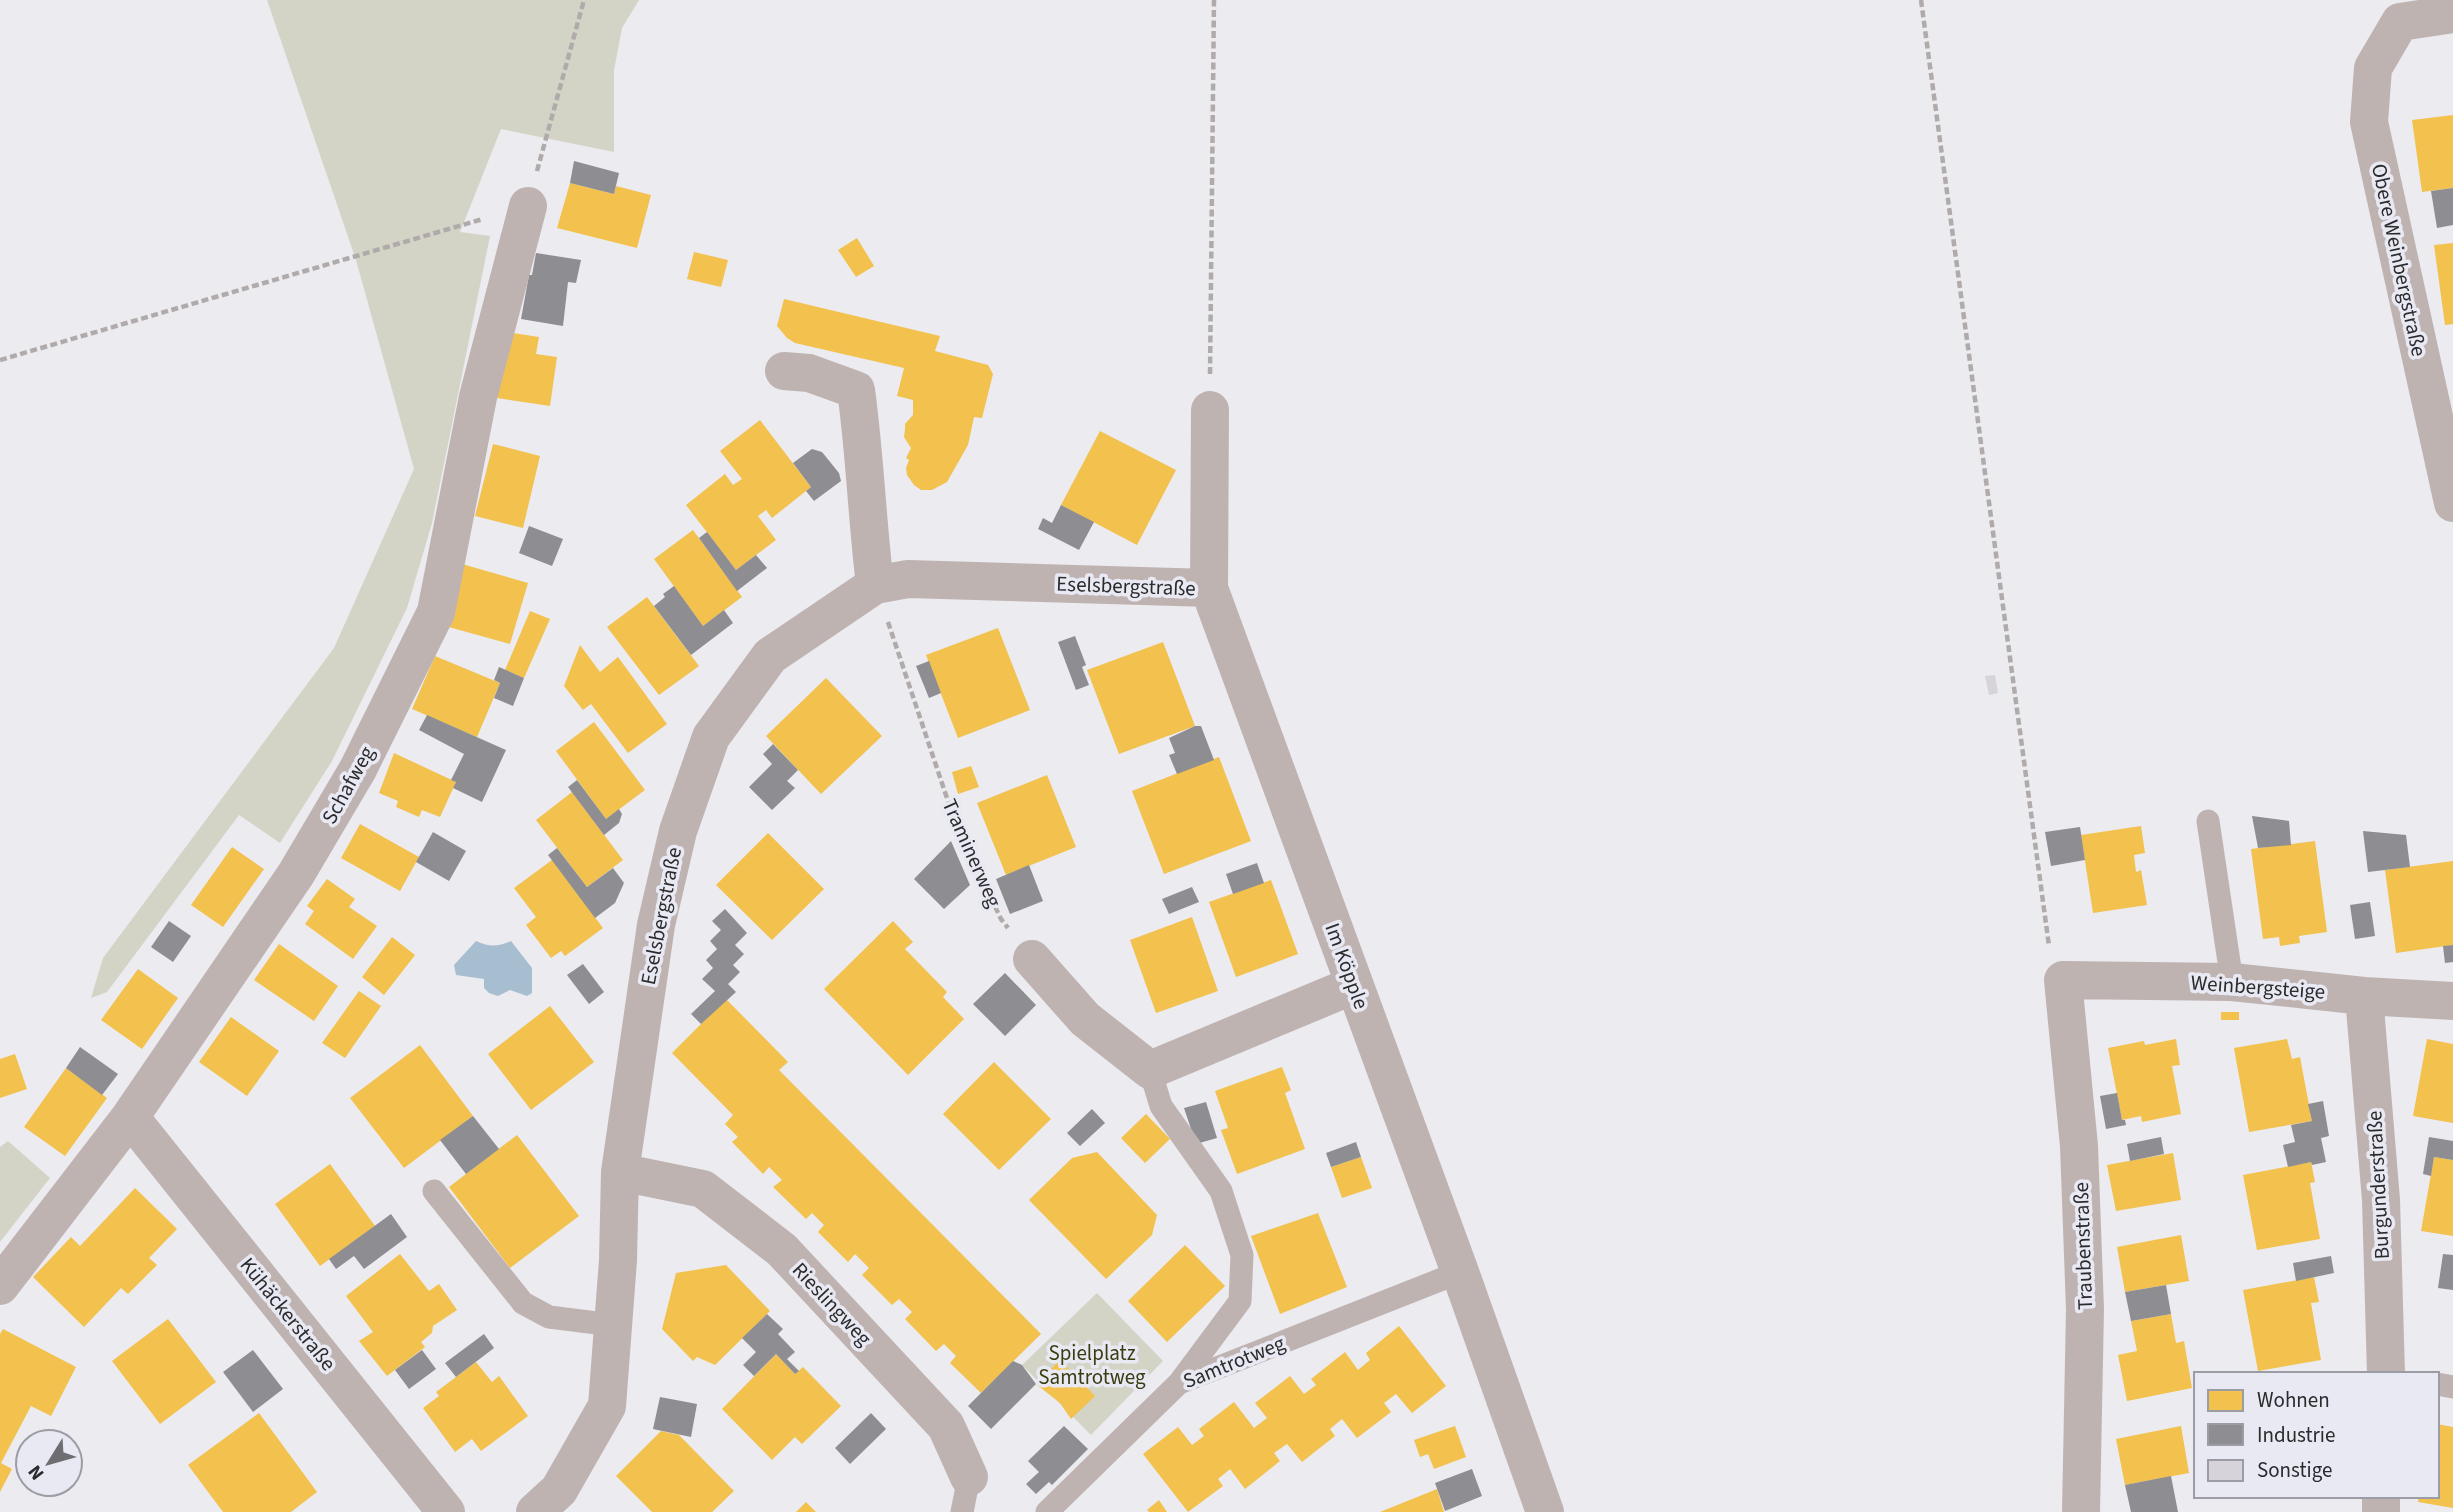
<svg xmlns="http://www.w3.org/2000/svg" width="2453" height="1512" font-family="'Source Sans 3',sans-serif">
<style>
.green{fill:#d3d4c6}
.water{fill:#a7bed0}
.homes{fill:#f2c14e}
.industry{fill:#8d8d92}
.building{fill:#d6d3db}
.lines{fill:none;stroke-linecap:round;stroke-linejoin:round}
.path{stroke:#b1aaaa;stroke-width:4.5;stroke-dasharray:7 3.5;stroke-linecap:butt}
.lane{stroke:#bfb3b2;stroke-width:23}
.street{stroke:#bfb3b2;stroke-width:38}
.labels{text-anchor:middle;stroke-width:7;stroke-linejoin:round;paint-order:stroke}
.street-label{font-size:21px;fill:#2b2b2e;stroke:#e8e9f3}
.park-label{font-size:21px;fill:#3c3c11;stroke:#e8e9f3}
</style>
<rect width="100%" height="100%" fill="#ebebf0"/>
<path class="green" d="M267,0H639L622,28L614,70V152L501,129L460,232L490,236L432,523L407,608L332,761L280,843L239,815L107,992L91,998L103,958L334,648L414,469L356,260Z
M8,1141L50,1178L0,1242V1147Z
M1097,1293L1163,1361L1091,1435L1022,1365Z"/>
<path class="water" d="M476,941C490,947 497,947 511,941L532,968V993L527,996L510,990L498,996L489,993L484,988V979L456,975L454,965Z"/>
<path class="homes" d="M2453,115V188L2422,192L2412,120Z
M570,183L614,194L616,186L651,195L637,248L557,228Z
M857,238L874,266L856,277L838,250Z
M2453,243V324L2445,325L2434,245Z
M694,252L728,260L721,287L687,279Z
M784,299L940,336L935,351L988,365L993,374L982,418L974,417L968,445L947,482L932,490H921L914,485L907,475L906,468L909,460L906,458L911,448L904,437L905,429V424L913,415V400L897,396L904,368L795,343L787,338L777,326Z
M507,332L539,337L536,354L557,357L550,406L497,398Z
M760,420L811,487L772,518L766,510L758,516L776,540L736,570L686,505L725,474L733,485L742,479L720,451Z
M1100,431L1176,470L1137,545L1061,505Z
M493,444L540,456L523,528L475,516Z
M693,530L742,597L703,626L654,559Z
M462,564L528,583L510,644L445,626Z
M647,597L699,666L659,695L607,627Z
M530,611L550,619L524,678L505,670Z
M998,628L1030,710L958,738L926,655Z
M1163,642L1195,726L1119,754L1087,670Z
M580,645L600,672L618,657L667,724L628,753L591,704L583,710L564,686Z
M435,656L500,683L477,737L412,709Z
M826,678L882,736L821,794L766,736Z
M594,722L645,790L606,819L556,751Z
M394,753L456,782L440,817L422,810L419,817L396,807L398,801L379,793Z
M1219,757L1251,841L1164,874L1132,791Z
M971,766L979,787L958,794L952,772Z
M1047,775L1076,847L1006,875L977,803Z
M572,792L623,860L587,887L536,820Z
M360,824L419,857L400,891L341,858Z
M2141,826L2145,853L2134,855L2136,872L2141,870L2147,905L2093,913L2081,835Z
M768,833L824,889L772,940L716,885Z
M2315,841L2327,932L2299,936L2300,943L2280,946L2279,937L2263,939L2251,849Z
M232,847L264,869L223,927L191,905Z
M552,860L603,928L565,956L561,951L551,958L526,925L536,917L514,888Z
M2453,861V945L2396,953L2385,870Z
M327,879L355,899L349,907L377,926L353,959L305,924L314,911L307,906Z
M1271,880L1298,954L1236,977L1209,902Z
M1192,917L1218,991L1156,1013L1130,940Z
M893,921L913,942L905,949L947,992L943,997L964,1019L908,1075L824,989Z
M392,937L415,955L384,995L362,977Z
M279,944L338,986L314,1021L254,980Z
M138,969L178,998L142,1049L101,1020Z
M359,991L381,1006L345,1058L322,1043Z
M726,999L788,1062L779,1070L1041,1334L981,1393L950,1363L956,1356L944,1344L936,1351L905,1319L912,1312L899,1299L892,1305L862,1275L869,1268L855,1254L848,1262L818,1232L824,1225L812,1213L806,1219L773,1187L782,1180L769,1167L763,1174L732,1142L738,1137L725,1124L733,1115L672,1053Z
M550,1006L594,1062L531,1110L488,1054Z
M2221,1012H2239V1020H2221Z
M231,1017L279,1051L247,1096L199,1062Z
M2176,1039L2180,1065L2172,1066L2181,1114L2142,1122L2141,1116L2122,1120L2108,1048L2144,1041L2145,1045Z
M2287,1039L2292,1059L2300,1057L2312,1121L2249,1132L2234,1048Z
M2427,1039L2453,1044V1123L2413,1116Z
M420,1045L473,1116L404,1168L350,1098Z
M15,1054L27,1089L0,1098V1059Z
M994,1062L1051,1119L999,1170L943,1114Z
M1282,1067L1291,1090L1285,1093L1305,1149L1237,1174L1221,1130L1228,1128L1215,1091Z
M66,1068L107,1098L65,1156L24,1127Z
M1146,1114L1170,1139L1145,1163L1121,1138Z
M517,1135L579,1216L510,1268L449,1187Z
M1097,1152L1157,1215L1152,1235L1106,1279L1029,1200L1072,1158Z
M2173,1153L2181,1200L2116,1211L2107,1165Z
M1361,1157L1372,1188L1342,1198L1331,1167Z
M2434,1157L2453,1160V1236L2421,1231Z
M2311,1162L2315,1182L2310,1183L2320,1239L2257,1250L2243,1175Z
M330,1164L375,1226L320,1266L275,1204Z
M135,1188L177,1229L149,1258L157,1265L128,1294L121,1288L84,1327L33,1277L71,1237L80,1246Z
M1318,1213L1347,1287L1280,1314L1251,1236Z
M2181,1235L2189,1281L2125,1292L2117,1247Z
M1185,1245L1225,1286L1167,1342L1128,1301Z
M400,1254L429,1291L439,1284L457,1310L433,1326L432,1333L421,1342L425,1347L387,1376L359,1341L373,1332L346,1296Z
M726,1265L770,1311L715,1365L697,1357L693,1361L662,1329L676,1273Z
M2314,1277L2319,1302L2311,1303L2321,1360L2258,1371L2243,1290Z
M2171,1314L2176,1343L2184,1341L2192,1388L2127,1401L2118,1355L2137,1351L2131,1321Z
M168,1319L216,1382L160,1424L112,1361Z
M1399,1326L1446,1386L1412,1413L1396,1394L1384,1403L1391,1412L1357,1438L1342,1419L1330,1429L1335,1436L1302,1462L1287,1444L1274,1453L1280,1461L1245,1489L1230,1469L1218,1479L1223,1486L1188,1512L1143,1454L1178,1427L1192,1445L1204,1436L1199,1429L1234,1402L1254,1428L1267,1418L1255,1403L1290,1376L1304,1394L1316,1385L1311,1379L1345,1352L1358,1370L1370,1360L1366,1353Z
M3,1329L76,1367L51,1416L31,1406L1,1463L12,1469L0,1492V1334Z
M776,1354L795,1374L803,1367L841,1406L802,1444L795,1437L772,1460L722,1409Z
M1060,1360L1095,1396L1071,1419L1060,1403L1036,1384Z
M476,1362L492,1382L499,1376L528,1416L481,1451L472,1439L455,1452L423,1408L439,1396L436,1392Z
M259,1413L317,1492L291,1512H223L188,1465Z
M2437,1424L2453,1427V1508L2418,1502L2419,1496H2437Z
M1455,1426L1466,1457L1434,1469L1428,1454L1420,1457L1414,1440Z
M2181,1426L2189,1473L2125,1485L2116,1439Z
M661,1431L679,1435L734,1491L712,1512H652L616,1476Z
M1437,1489L1444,1512H1380Z
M1159,1500L1167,1512H1149L1147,1510Z
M806,1502L816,1512H796Z"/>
<path class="industry" d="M574,161L619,173L614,194L570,183Z
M2453,188V225L2437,228L2431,191Z
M536,253L581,260L576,283L568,282L563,326L521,319L529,275H532Z
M812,449L822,452L839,473L841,481L814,501L806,491L811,487L793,463Z
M1061,505L1094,522L1079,550L1038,529L1043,518L1052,523Z
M529,526L563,539L552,566L519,553Z
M707,532L736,570L756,555L767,568L737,591L699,538Z
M674,586L703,626L724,610L733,623L691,655L654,606L665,597L663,594Z
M1075,636L1086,665L1082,667L1089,685L1076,690L1058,642Z
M929,661L941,693L929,698L916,666Z
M499,667L524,678L513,706L494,698L500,683L494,680Z
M427,715L506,750L482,802L453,788L456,782L451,780L464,754L419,730Z
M1195,726H1201L1214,760L1177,774L1169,755L1175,753L1169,738Z
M773,744L798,770L787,781L795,788L772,810L749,787L772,764L763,754Z
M577,780L606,819L619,809L622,814L619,823L604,835L568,787Z
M2252,816L2289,821L2291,845L2258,848Z
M2080,827L2085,860L2051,866L2045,832Z
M2363,831L2406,835L2410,867L2368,872Z
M433,832L466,851L449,881L416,862Z
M951,841L970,885L944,909L914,879Z
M557,848L587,887L613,868L624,883L615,903L595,918L548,855Z
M1257,863L1264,883L1233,894L1226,874Z
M1029,865L1043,901L1010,914L996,879Z
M1192,887L1199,902L1169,914L1162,899Z
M2370,902L2375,936L2355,939L2350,905Z
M725,909L747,933L735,945L744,954L733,965L740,972L728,984L736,992L701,1024L691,1014L715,991L702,979L713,968L706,960L717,949L710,941L721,930L712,921Z
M169,921L191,936L173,962L151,947Z
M2453,945V962L2445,963L2443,946Z
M583,964L604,992L589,1004L567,975Z
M1005,973L1036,1005L1005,1036L973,1004Z
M80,1047L118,1074L102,1095L66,1068Z
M2117,1093L2122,1120H2125L2126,1125L2106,1129L2100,1096Z
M2323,1101L2329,1136L2321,1138L2326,1162L2312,1165L2311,1162L2288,1167L2283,1145L2295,1142L2291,1125L2312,1121L2308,1104Z
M1206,1102L1217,1138L1196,1144L1184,1108Z
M1092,1109L1105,1123L1080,1146L1067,1133Z
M473,1116L499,1149L466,1174L440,1140Z
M2161,1137L2164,1154L2130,1161L2127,1144Z
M2429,1137L2453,1141V1160L2434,1157L2431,1176L2423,1174Z
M1356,1142L1361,1157L1331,1167L1326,1153Z
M391,1214L407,1237L364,1269L354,1256L336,1269L329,1259Z
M2443,1254L2453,1255V1290L2438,1288Z
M2331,1256L2334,1273L2296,1281L2293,1263Z
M2166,1285L2171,1314L2131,1321L2125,1292Z
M767,1314L783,1329L778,1334L795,1352L787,1359L799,1371L795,1374L776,1354L754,1376L743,1365L756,1352L742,1338Z
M484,1334L494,1348L456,1377L445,1363Z
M253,1350L283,1389L253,1412L223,1372Z
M422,1350L436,1369L409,1389L395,1370Z
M1013,1361L1022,1365L1036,1384L991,1429L968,1406Z
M660,1397L697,1404L691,1437L653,1429Z
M871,1413L886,1429L850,1464L835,1448Z
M1064,1426L1088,1449L1052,1485L1049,1482L1036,1494L1026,1484L1039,1472L1028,1461Z
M1472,1469L1482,1496L1445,1511L1435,1483Z
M2171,1476L2178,1512H2131L2125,1485Z"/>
<path class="building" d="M1995,675L1998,693L1989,695L1985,676Z"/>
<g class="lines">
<path class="path" d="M1921,0L2049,946
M537,171L584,0
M0,360L483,219
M1210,374L1214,0
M888,622L956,825L1001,919L1008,928"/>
<path class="lane" d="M2208,821L2232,982
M1150,1070L1161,1106L1221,1191L1242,1255L1240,1301L1179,1383
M434,1191L523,1303L549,1317L613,1325
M2437,1384L2453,1387
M962,1512L969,1477
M1047,1512L1179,1383L1460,1272"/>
<path class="street" d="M2453,14L2400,22L2373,68L2369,122L2453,503
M784,371L809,373L856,390C865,455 867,520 875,585
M1210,410L1209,588L1460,1272L1545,1512
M1032,959L1085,1019L1150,1070L1354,985
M2364,996L2381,1200L2386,1374
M130,1117L446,1512
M620,1172L703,1189L782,1250L946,1426L969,1477
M0,1286L130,1117L296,874L358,769L436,612L478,397L528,206
M535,1512L559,1490L607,1406L618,1260L620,1172L656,925L678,831L711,737L770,656L875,585L908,579L1209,588
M2081,1512L2085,1309L2079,1146L2063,980L2232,982L2364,996L2453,1001
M2381,1512V1496"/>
</g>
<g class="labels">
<g class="street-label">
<text transform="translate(2399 260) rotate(78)" y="7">Obere Weinbergstraße</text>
<text transform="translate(1126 586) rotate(2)" y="7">Eselsbergstraße</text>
<text transform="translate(348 785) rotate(-61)" y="7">Schafweg</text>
<text transform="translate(972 853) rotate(66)" y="7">Traminerweg</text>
<text transform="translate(661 916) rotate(-79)" y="7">Eselsbergstraße</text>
<text transform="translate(1347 966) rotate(70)" y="7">Im Köpple</text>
<text transform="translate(2258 987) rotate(4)" y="7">Weinbergsteige</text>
<text transform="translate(2378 1185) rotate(-93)" y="7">Burgunderstraße</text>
<text transform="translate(2083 1246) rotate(-92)" y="7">Traubenstraße</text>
<text transform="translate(832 1304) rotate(47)" y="7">Rieslingweg</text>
<text transform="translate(288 1314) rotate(51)" y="7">Kühäckerstraße</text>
<text transform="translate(1234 1362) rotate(-22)" y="7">Samtrotweg</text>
</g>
<g class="park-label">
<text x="1092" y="1360">Spielplatz<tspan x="1092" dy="24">Samtrotweg</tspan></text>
</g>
</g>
<rect x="2194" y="1372" width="245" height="126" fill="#e8e9f3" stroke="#9c9da4" stroke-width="2"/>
<rect x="2208" y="1390" width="35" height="21" fill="#f2c14e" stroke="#9c9da4" stroke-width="2"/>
<text x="2257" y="1407" font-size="21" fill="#2b2b2e">Wohnen</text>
<rect x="2208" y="1424" width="35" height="21" fill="#8d8d92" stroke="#9c9da4" stroke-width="2"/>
<text x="2257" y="1442" font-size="21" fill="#2b2b2e">Industrie</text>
<rect x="2208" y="1460" width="35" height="21" fill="#d6d3db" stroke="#9c9da4" stroke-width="2"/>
<text x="2257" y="1477" font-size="21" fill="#2b2b2e">Sonstige</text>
<g transform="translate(49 1463) rotate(233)"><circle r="33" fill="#e8e9f3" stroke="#9c9da4" stroke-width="2"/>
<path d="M0-5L12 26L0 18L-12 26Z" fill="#6e6e72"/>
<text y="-10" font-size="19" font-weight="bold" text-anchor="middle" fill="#2b2b2e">N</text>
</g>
</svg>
